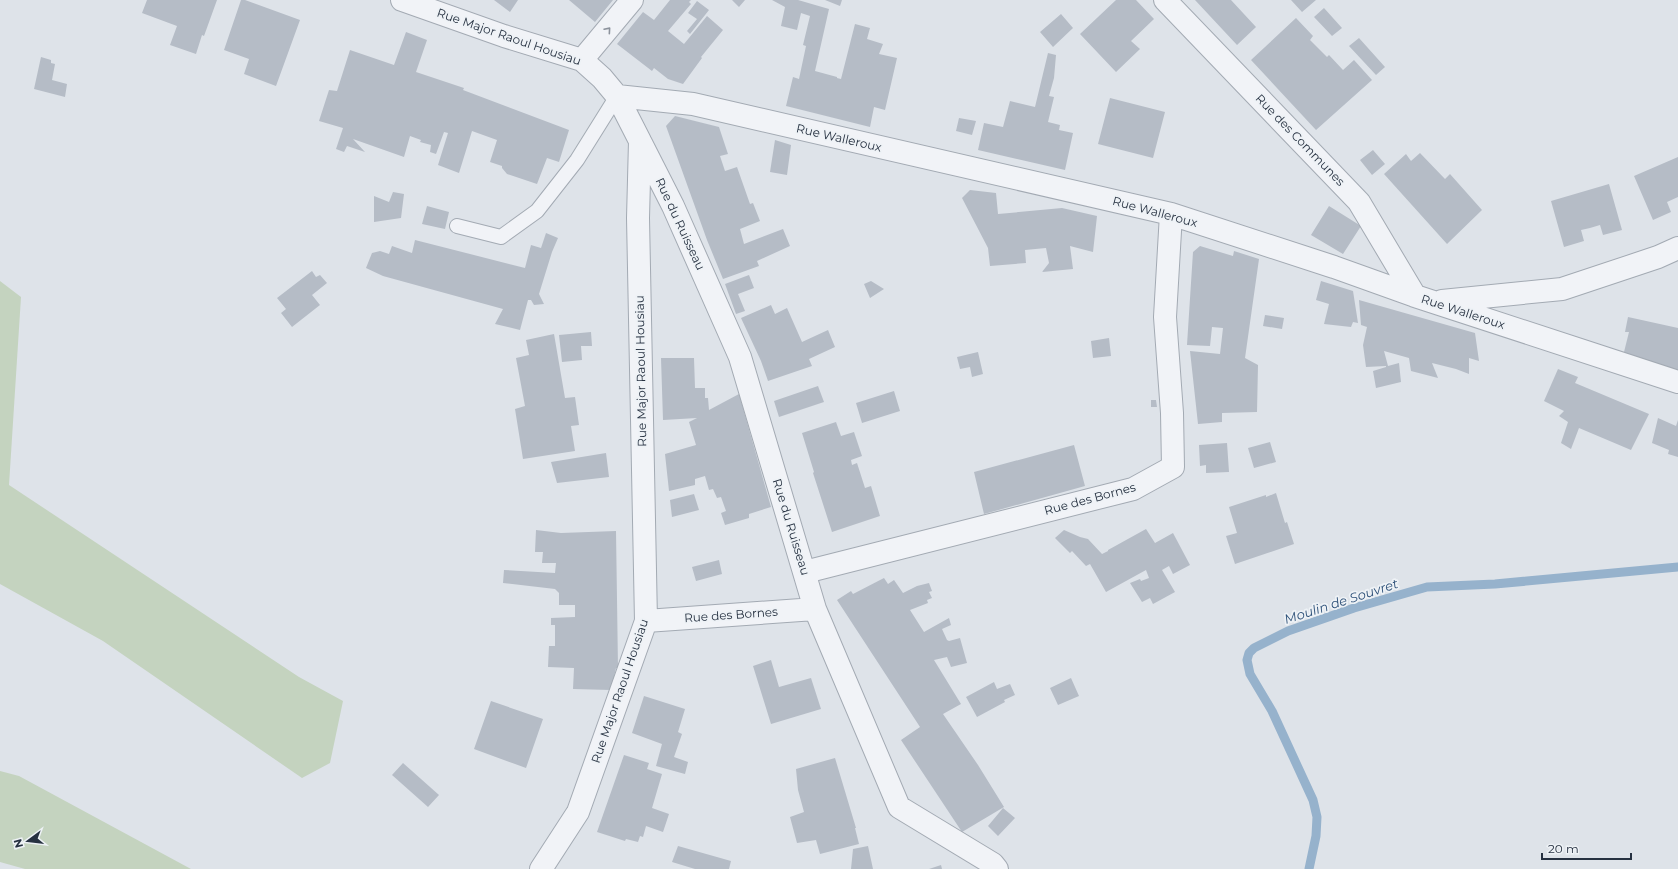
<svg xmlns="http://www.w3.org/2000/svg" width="1678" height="869" font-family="Montserrat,sans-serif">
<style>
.green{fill:#c4d3bf}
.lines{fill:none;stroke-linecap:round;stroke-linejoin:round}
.stream{stroke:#96b2cc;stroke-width:9}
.building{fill:#b5bcc6}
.service-casing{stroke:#a3aab3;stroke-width:16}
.minor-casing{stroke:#a3aab3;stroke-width:24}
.service{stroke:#f1f3f7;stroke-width:14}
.minor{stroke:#f1f3f7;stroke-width:22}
.oneway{stroke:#8c929c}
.labels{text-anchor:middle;stroke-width:3.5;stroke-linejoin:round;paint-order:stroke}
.street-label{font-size:12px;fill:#263141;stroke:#eef2f6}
.water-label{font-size:13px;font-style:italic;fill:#2d5078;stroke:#eef2f6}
</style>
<rect width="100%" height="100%" fill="#dee3e9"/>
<path class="green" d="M0,281L21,297L9,485L299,677L343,701L330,763L302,778L103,641L0,584Z
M0,771L19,776L191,869H25L0,862Z"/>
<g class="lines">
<path class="stream" d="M1309,869L1316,836L1317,817L1313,800L1272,711L1250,674L1247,660L1249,653L1254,648L1288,631L1354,608L1427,587L1495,584L1678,567"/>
</g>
<path class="building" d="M147,0H217L204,36L202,35L196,54L170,45L177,26L142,13Z
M241,0H245L300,20L276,86L244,74L249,59L224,50Z
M494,0H518L510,12Z
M569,0H613L595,22Z
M670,0H691L689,2L691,4L668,31L684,44L707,16L723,30L701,57L702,58L683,84L668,79L654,68L652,71L617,44L643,12L654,20Z
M732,0H745L739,7Z
M772,0H798L829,9L815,71L837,77V78L841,79L855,24L870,28L867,39L883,44L879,54L897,58L885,110L874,107L870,127L786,106L793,77L799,79L806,46L803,45L810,16L801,13L797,30L781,26L785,7Z
M825,0H842L840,6Z
M1116,0H1136L1154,19L1131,41L1140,49L1116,72L1080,34Z
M1195,0H1231L1256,27L1237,45Z
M1291,0H1316L1302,12Z
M697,1L709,10L690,34L687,31L697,19L688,13Z
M1324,8L1342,28L1332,36L1314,17Z
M1061,14L1073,28L1053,47L1040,32Z
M1296,18L1313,36L1310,40L1327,57L1329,55L1343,70L1354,60L1372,80L1316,130L1251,60Z
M406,32L427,40L416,72L464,88L463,90L569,130L559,162L547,158L537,184L507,174L502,168V166L490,162L497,140L472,131L459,173L438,165L448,133L444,132L436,154L430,152L431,145L420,142L421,140L410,136L404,157L353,139L365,152L347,146L344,152L336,149L343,128L319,121L329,90L337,91L350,50L394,65Z
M1359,38L1385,67L1376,75L1349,46Z
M1048,53L1056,55L1054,78L1049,96L1054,97L1048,122L1060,125L1059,130L1073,133L1065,170L978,150L984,123L1003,127L1010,101L1035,107Z
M41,57L51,60V63L55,64L52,80L67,84L65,97L34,89Z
M1110,98L1165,112L1153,158L1098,144Z
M675,116L719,127L728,154L720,156L725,171L737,167L750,204L753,203L760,221L740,229L744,244L783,229L790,246L757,261L759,266L723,279L707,240L666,126Z
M959,118L976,121L972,135L956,131Z
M775,140L791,145L787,175L770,172Z
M1373,150L1385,164L1372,175L1360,160Z
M1420,153L1445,179L1450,174L1482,210L1447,244L1384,174L1406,154L1411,161Z
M1678,157V197L1667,202L1671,212L1653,220L1634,176Z
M1609,184L1622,230L1603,235L1600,225L1590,228L1581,230L1584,241L1564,247L1551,201Z
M970,190L996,193L998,214L1062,208L1097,216L1093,252L1070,246L1073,269L1042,272L1049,263L1046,248L1025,250L1026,263L990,266L988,248L962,198Z
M393,192L404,194L401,218L374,222V196L389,202Z
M427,206L449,212L445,229L422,224Z
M1329,206L1361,226L1343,254L1311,235Z
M546,233L558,238L552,252L539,294L544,304L534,305L531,300H528L520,330L495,324L503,309L383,276L366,268L372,253L380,251L389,254L392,246L412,253L415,240L525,268L531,245L541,248Z
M1200,246L1233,256L1234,251L1259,259L1245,358L1258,365L1257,412L1222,413V422L1198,424L1190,351L1220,354L1223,328L1212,327L1210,346L1187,345L1193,252Z
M312,271L316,277L320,275L327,283L312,295L320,305L292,327L281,313L286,309L277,298Z
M749,275L754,288L738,294L745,311L736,314L725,284Z
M871,281L884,289L870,298L864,284Z
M1321,281L1353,291L1358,323L1353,322L1351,327L1324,324L1329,304L1316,300Z
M1359,300L1475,333L1479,361L1469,358V374L1456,369L1432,363L1438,378L1411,371L1409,358L1384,351L1388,366L1399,363L1401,382L1376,388L1373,371L1386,367V366L1366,367L1363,345L1367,327L1361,325Z
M771,305L775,314L787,308L802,342L828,330L835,347L809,359L812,366L768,381L761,361L741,318Z
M1265,315L1284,318L1282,329L1263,326Z
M1628,317L1678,328V370L1623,356L1629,332H1625Z
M591,332L592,346H581L582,360L562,362L559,335Z
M554,334L565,398L575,397L579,425L571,426L575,451L523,459L515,409L525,406L516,358L529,355L526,340Z
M1109,338L1111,356L1093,358L1091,341Z
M978,352L983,374L972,377L970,367L960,369L957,357Z
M661,358H694L695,388H705V398H708L709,410L739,394L771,507L749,514V518L725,525L721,513L726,511L721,497L717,498L713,489L709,490L705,476L695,479V485L669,491L665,454L696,445L689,422L697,418L663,420Z
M1558,369L1578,377L1575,383L1649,414L1631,450L1579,428L1571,449L1561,443L1568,422L1559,416L1564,411L1544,401Z
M818,386L824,402L779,417L774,401Z
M894,391L900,411L862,423L856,403Z
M1151,400H1156L1157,407H1151Z
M1658,418L1676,426L1678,420V457L1668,454L1669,450L1652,443Z
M836,422L841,436L854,432L862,456L851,460L852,465L857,463L865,488L871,486L880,516L832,532L813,473L814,472L802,433Z
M1270,442L1276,462L1254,468L1248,448Z
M1227,443L1229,472L1206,473V465L1200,466L1199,445Z
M1074,445L1085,486L984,514L974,472Z
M606,453L609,477L557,483L551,462Z
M1276,493L1285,523L1287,522L1294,544L1235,564L1226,536L1237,533L1229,507L1266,495V497Z
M694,494L699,510L672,517L670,500Z
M1146,529L1155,543L1173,533L1190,565L1173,574L1169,566L1162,570L1175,592L1153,604L1150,598L1142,602L1130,583L1140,579L1141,581L1149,578L1146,570L1106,592L1090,564L1086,566L1072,551L1070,553L1055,538L1064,530L1080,537L1088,539L1102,554L1108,551V550Z
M536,530L561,533L616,531L618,668H616L611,690L573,689L574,668L548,667L549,646H555V625H551V618L575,617V605H559V593L555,589L503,583L504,570L555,573L556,563H542L543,552H535Z
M719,560L722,574L696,581L692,567Z
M884,578L888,584L894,580L903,593L917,586L929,583L932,591L929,592L932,598L927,600L928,603L910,610L924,632L949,618L951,625L942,629L947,640L949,641L960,638L967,663L951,667L947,657L934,660L961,704L943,714L978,765L1004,807L962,832L901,740L920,727L837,600L851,591L853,594Z
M771,660L779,687L811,678L821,709L771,724L753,666Z
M1071,678L1079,696L1058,705L1050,688Z
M994,682L997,689L1010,684L1015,695L1004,700L1005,702L977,717L966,697Z
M644,696L685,709L678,732L682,734L674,757L688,762L685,774L656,766L662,744L632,733Z
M491,701L543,719L526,768L474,749Z
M624,755L649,763L647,769L662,774L652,808L669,814L663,832L646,826L643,837L640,836L638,842L626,839L625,841L597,832Z
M835,758L856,828H855L859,844L820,854L816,840L797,843L790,817L804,812L798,790L796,769Z
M403,763L439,795L428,807L392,775Z
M1003,808L1015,818L998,836L988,826Z
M678,846L731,861L729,869H695L672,862Z
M868,846L873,869H851L853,849Z
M941,865L942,869H929Z"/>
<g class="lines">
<g class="service-casing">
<path id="service" d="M457,226L501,237L537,211L577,160L617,96"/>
</g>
<g class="minor-casing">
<path id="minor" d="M402,0L504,36L582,60L602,78L617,96L640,141L638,218L646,621L578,812L541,869
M1165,0L1359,202L1415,296
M582,60L632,0
M617,96L693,104L1171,214L1334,267L1415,296L1678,382
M641,143L673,206L740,357L815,609L899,807L993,864L997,869
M1442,301L1562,289L1658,257L1678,248
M805,572L1133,489L1173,467L1172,413L1165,317L1171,214
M646,621L815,609"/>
</g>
<use href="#service" class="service"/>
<use href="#minor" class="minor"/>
</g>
<defs><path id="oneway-chevron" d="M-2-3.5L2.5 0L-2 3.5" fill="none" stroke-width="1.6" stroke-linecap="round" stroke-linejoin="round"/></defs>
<use class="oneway" href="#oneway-chevron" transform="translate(608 30) rotate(-49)"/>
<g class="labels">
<g class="street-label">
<text transform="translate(509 37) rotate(19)" y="4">Rue Major Raoul Housiau</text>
<text transform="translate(839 138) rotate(13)" y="4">Rue Walleroux</text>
<text transform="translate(1300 140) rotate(46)" y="4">Rue des Communes</text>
<text transform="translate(1155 212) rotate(15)" y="4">Rue Walleroux</text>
<text transform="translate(680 224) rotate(65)" y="4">Rue du Ruisseau</text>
<text transform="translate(1463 312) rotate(18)" y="4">Rue Walleroux</text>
<text transform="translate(641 371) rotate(-91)" y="4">Rue Major Raoul Housiau</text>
<text transform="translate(1090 499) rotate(-15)" y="4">Rue des Bornes</text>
<text transform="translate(791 527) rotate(73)" y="4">Rue du Ruisseau</text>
<text transform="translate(731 615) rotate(-4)" y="4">Rue des Bornes</text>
<text transform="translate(620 691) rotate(-71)" y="4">Rue Major Raoul Housiau</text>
</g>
<g class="water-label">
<text transform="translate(1341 601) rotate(-18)" y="5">Moulin de Souvret</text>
</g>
</g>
<g transform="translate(28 841) rotate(255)" stroke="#eef2f6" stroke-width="3" paint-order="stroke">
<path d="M0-3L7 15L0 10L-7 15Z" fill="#263141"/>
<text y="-6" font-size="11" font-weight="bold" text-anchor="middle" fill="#263141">N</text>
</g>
<path d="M1542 853v6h89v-6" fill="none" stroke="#263141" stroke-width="2"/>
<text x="1548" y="853" font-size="12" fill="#263141" stroke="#eef2f6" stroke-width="3" paint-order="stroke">20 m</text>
</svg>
